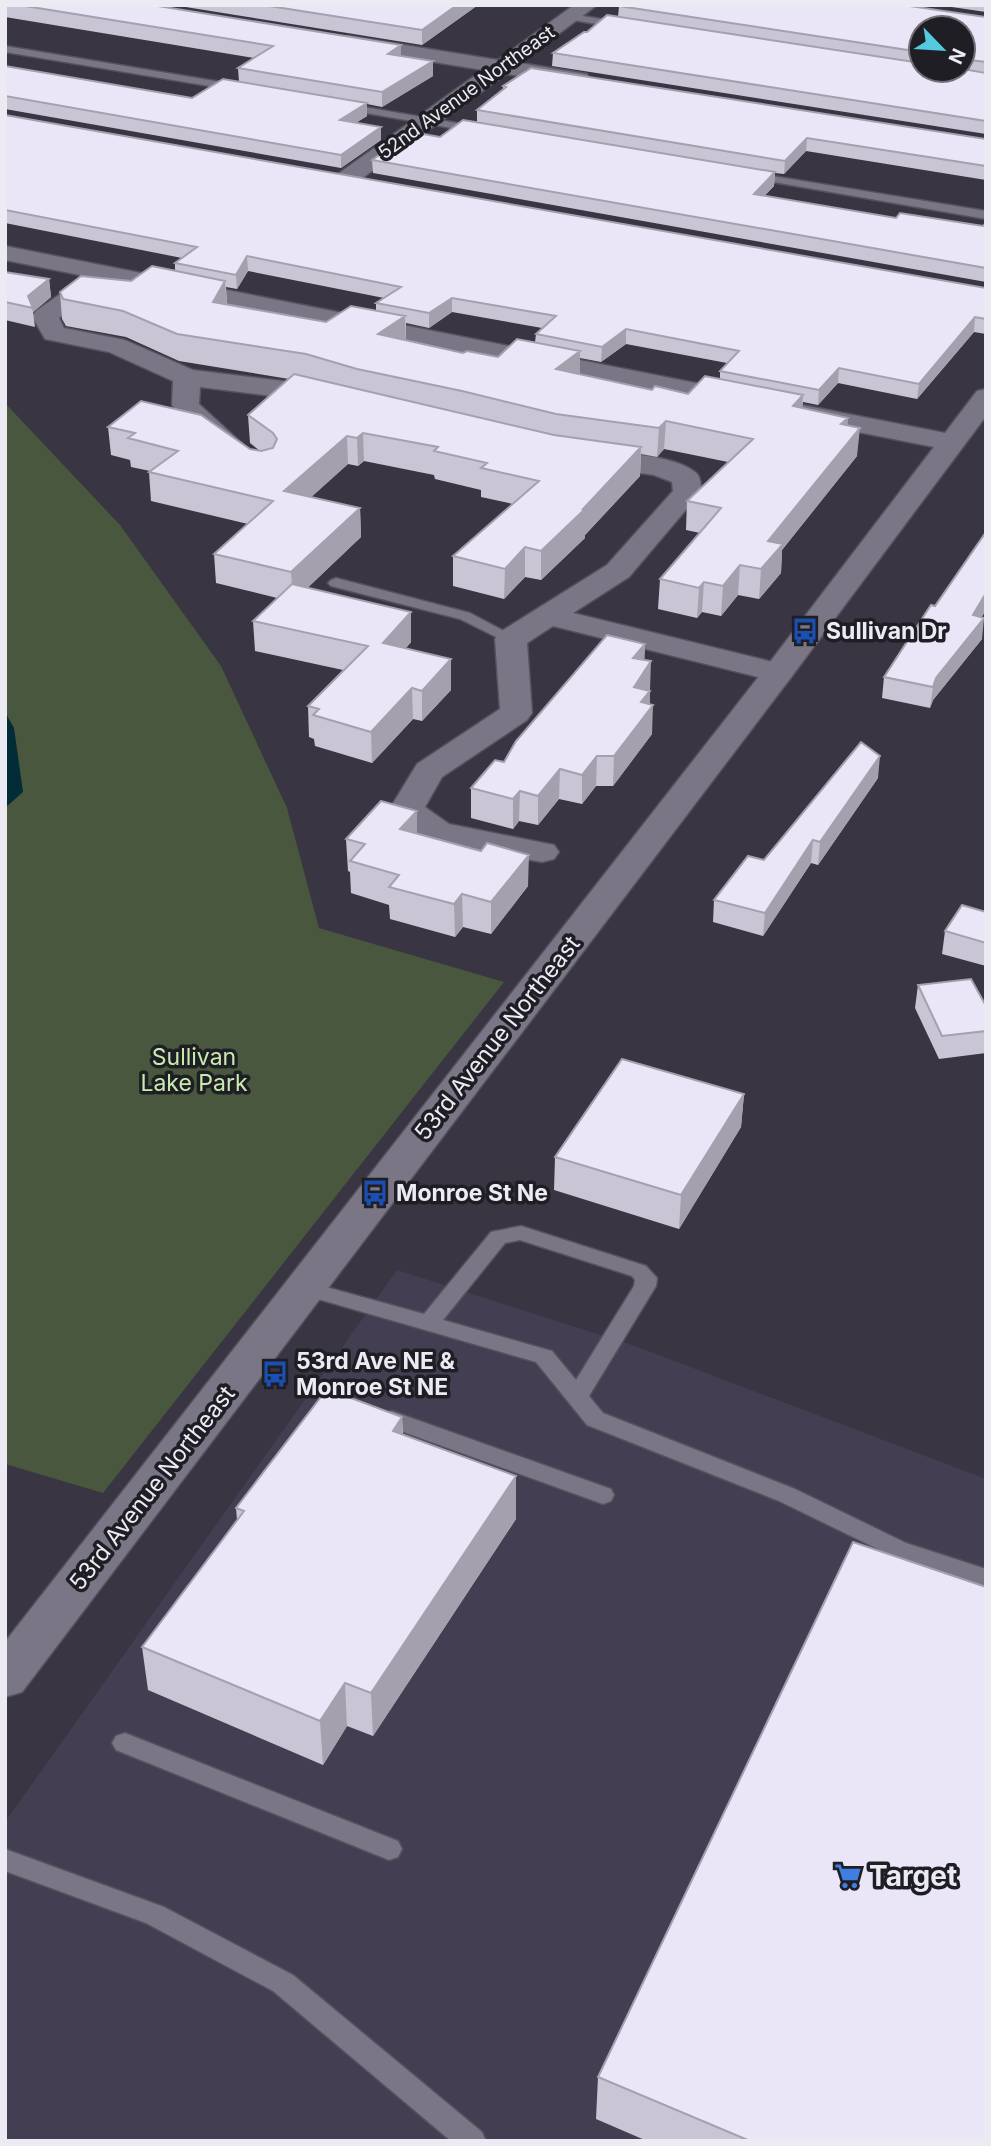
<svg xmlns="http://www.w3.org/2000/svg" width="991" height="2146" font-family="Inter,sans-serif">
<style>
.built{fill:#443e52}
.green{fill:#48573d}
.water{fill:#032d36}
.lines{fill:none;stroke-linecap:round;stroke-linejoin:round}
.service-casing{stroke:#55525e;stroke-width:3}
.minor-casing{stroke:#55525e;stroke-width:3}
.tertiary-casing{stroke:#55525e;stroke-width:3}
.service{fill:#7a7686;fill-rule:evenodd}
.minor{fill:#7a7686;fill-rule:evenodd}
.tertiary{fill:#7a7686;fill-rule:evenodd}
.wall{fill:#c9c5d4;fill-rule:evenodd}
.shaded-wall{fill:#a4a0ad}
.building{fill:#eae5f7;stroke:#a4a0ad;stroke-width:2}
.labels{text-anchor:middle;stroke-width:7;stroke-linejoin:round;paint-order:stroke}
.far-street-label{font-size:19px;fill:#eceaf3;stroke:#1f1e24}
.poi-label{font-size:23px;font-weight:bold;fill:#eceaf3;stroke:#1f1e24;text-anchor:start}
.street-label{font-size:23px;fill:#eceaf3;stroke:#1f1e24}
.park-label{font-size:23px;fill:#c7eaae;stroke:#1f1e24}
.near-poi-label{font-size:28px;font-weight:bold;fill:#eceaf3;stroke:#1f1e24;text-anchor:start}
</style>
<rect width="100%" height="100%" fill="#393543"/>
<path class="built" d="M397,1270L635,1346L986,1479V2141H5V1822Z"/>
<path class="green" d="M5,403L120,525L221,666L287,808L319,928L504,982L103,1493L5,1464Z"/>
<path class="water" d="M5,712L14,728L23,792L5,808Z"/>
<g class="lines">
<g class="service-casing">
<path id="service" d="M571,14L625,23L630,26L625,29L567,19V15Z
M5,46L239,85L244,88L239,91L5,52Z
M341,103L480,127L486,130L480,133L337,108V104Z
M748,172L986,211V219L744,177V173Z
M336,578L470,613L519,639L511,644L506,642L460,619L331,586L328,583L331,580Z
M521,1226L646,1266L657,1278L656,1286L589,1396L603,1413L795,1489L906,1543L986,1569V1587L890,1555L779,1501L587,1425L536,1362L297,1293L293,1288L297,1283L304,1281L424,1314L491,1232ZM520,1240L632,1276L635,1280L634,1286L576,1380L552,1351L443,1320L505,1243Z
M392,1411L611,1489L614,1495L611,1501L603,1504L384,1425L381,1419L384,1413Z
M125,1733L398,1841L402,1849L398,1857L389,1860L116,1750L112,1743L116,1736Z
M5,1849L164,1907L293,1975L482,2132L486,2141H451L273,1991L146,1923L5,1871Z"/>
</g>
<g class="minor-casing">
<path id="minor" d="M574,5H597L520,63L587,74L590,79L587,84L579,85L506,74L354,184H338L334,179L338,174L483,70L348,48L341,46L338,42L341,38L348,36L498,60Z
M102,269L111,271L114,276L59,318L64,328L125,340L193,370L307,384L339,393L342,399L339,405L329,407L304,400L200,387L199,404L246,447L242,453C215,460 186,425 172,405L173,381L109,352L45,339L32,316L36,311L93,271Z
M589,450C618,453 672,454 695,472C701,476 701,485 701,492L629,577L573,613L789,666L794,673L789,680L778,682L553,626L527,643L532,713L527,720L442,777L425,807L449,824L554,845L559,852L554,859L542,862C497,854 417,850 389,810L417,764L500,709L495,639L500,632L607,565L673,491L672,482L654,475L579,464L575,458L579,452Z"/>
</g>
<g class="tertiary-casing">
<path id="tertiary" d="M5,246L741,392L751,394L754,400L751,406L741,408L5,260Z
M986,389V416L789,680L22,1692L5,1697V1642L767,666L934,447L787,418L783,412L787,406L797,404L945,433L977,391Z"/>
</g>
<use href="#service" class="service"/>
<use href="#minor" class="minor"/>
<use href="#tertiary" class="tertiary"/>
</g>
<path class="wall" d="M5,5H152L401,56L433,76L382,107L367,104V116L357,122L381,140L341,168L5,109V66L192,98L239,82L238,68L254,58L5,17Z
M173,5H478L422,45Z
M938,5H986V12Z
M619,6L986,17V134L552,66L553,53L587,32L618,17ZM921,28H963V70H921Z
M503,86L986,139V180L806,151L784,174L775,173L774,186L764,196L896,218L983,226L986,223V282L373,173L372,160L440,137L477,122V110L503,90Z
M5,115L986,288V334L974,332L917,399L838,383L818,405L803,402L802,408L848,418L847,425L857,456L782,550L781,573L759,599L738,595L721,616L702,612L697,618L658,609L660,579L700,533L686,530L687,501L728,462L664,449L657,457L641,454L640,476L585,535V538L541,580L525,577L504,599L453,586V556L513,504L481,497V490L435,479L434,475L364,461L358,466L348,464L311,497L360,508L361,537L307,588L411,642L406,648L451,659V690L422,721L413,719L372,763L315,746L314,739L309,737L308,706L343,670L255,651L253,621L277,598L216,583L214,554L248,524L151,501L149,472L150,471L131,467L130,460L111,455L108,427L260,451L250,443L248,415L289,379L179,361L126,337L66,326L62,319L60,292L131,281L175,271V263L182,258L5,223ZM248,271L384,298L376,303V311L326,322L227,305L226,287L237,289ZM452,312L542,328L536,334L535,342L498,357L463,353L406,341V323L429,328ZM626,344L727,363L720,371V379L688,394L652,390L580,374V358L601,362Z
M5,272L49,279L51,297L33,312L35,327L5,320Z
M986,532V610L981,618L982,639L933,700L930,708L882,698L884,677L935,606Z
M645,644L644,660L650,691V704L652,734L613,786H596L582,804L559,799L538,825L519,821L513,829L471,818V788L504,762Z
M878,778L818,865L811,863L763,936L713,922L714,900L764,860Z
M417,834L528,886L491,934L463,927L455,937L390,919L389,905L351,893L350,872L348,871L346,839Z
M986,912V966L942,954L945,931Z
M918,985L986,1006V1053L939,1059L915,1008Z
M744,1094L741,1127L679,1229L554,1190L555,1157Z
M402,1417L403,1434L516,1476V1519L373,1736L347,1726L323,1765L148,1690L142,1647L237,1520L236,1508Z
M598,2077L986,2141H647L596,2119Z"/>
<path class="shaded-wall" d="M457,5H478L422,45V30Z
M401,45V60L388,54Z
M433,61V76L382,107V92Z
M367,103V116L340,133V120Z
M381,127V140L341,168V155Z
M807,138L806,151L784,174L785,161Z
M775,172L774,186L753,208L754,194Z
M247,256L248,271L237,289L236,275Z
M49,279L51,297L33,312L28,296Z
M225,281L227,307L213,302Z
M452,298V312L429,328V313Z
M405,316L406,343L378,334Z
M975,317L974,332L917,399L919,384Z
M626,329V344L601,362L602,347Z
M580,351V378L556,369Z
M839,368L838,383L818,405L819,390Z
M803,395L801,423L793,406Z
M848,418L846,446L860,428L857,456L782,550L781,573L759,599L761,569L768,541L841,424Z
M666,421L664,449L657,457L659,428Z
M363,433L364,461L358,466L357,438Z
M347,436L348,464L286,520L284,491Z
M641,447L640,476L585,535V538L541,580V551L583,509Z
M360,508L361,537L293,602L291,572Z
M525,547V577L504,599L505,569Z
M740,565L738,595L721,616L723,586Z
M704,582L702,612L697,618L699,588Z
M986,593V610L971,634L984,618L982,639L933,700L930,708L933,687L936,678Z
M411,612V642L383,673V643Z
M645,644L644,672L651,661L650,690L646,696L650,691V710L653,705L652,734L613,786L614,756L633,716V658Z
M451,659V690L422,721V691Z
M412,688L413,719L372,763L371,732Z
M597,756L596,786L582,804V775Z
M880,756L878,778L818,865L820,842Z
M560,769L559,799L538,825V796Z
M520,791L519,821L513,829V799Z
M417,811V842L400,829Z
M813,840L811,863L763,936L765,913Z
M529,855L528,886L491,934V902Z
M462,894L463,927L455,937L454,904Z
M744,1094L741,1127L679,1229L681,1195Z
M402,1417L403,1460L393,1431Z
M516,1476V1519L373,1736L371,1693Z
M345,1683L347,1726L323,1765L320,1721Z"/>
<path class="building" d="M19,5H152L401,45L388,54L433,61L382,92L238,68L273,46Z
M263,5H457L422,30Z
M620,5H903L986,17V62L963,59V28H921V52L619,6Z
M607,15L921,63V70L963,69L986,73V121L553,53L584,32H587Z
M5,66L192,98L223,79L367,103L340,120L381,127L341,155L5,96Z
M531,68L986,139V166L807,138L785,161L477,110L506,87L503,86Z
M5,115L986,288V319L975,317L919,384L839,368L819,390L720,371L739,351L626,329L602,347L536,334L556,316L452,298L429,313L376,303L401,287L247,256L236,275L175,263L197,247L5,210Z
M463,120L775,172L754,194L896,218L900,213L983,226L986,223V268L372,160L412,132L440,137Z
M152,266L225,281L213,302L326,322L351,306L405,316L378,334L463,353L467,351L498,357L517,339L580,351L556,369L652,390L655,386L688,394L705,376L803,395L793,406L848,418L841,424L860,428L768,541L783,544L761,569L740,565L723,586L704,582L699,588L660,579L721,508L687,501L753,439L666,421L659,428L556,414L462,391L357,369L306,354L177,334L123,311L63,299L60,292L81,276L131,281Z
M5,272L49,279L28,296L33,308L5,302Z
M294,374L554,435L641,447L583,509H585L541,551L525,547L505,569L453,556L539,481L481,468L487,463L434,451L438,447L363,433L357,438L347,436L284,491L360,508L291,572L214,554L273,501L149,472L178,451L128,438L135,433L108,427L141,401L201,415L250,449L261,451L273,448L277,439L273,433L248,415Z
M986,532V593L973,615L984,618L936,678L933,687L884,677L931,605L935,606Z
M292,584L411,612L383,643L451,659L422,691L412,688L371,732L313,715L319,709L308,706L368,646L253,621Z
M607,635L645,644L633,658L651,661L634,687L650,691L641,702L653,705L614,756H597L582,775L560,769L538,796L520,791L513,799L471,788L495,760L504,762L516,741Z
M861,742L880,756L820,842L813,840L765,913L714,900L748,856L764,860Z
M381,801L417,811L400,829L481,851L487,843L529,855L491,902L462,894L454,904L389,887L399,875L350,861L365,844L346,839Z
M962,905L986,912V943L945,931Z
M971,979L986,1006V1031L942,1036L918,985Z
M622,1059L744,1094L681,1195L555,1157Z
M327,1389L402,1417L393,1431L516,1476L371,1693L345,1683L320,1721L142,1647L244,1511L236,1508Z
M853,1542L986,1587V2141H750L598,2077Z"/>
<defs>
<g id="bus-bare" transform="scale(2.1)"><path d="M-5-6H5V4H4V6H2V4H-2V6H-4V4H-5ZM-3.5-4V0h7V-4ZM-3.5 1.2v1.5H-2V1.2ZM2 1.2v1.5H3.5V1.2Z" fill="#1a4fb4" stroke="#1f1e24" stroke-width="2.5" paint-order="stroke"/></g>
<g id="supermarket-bare" transform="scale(2.1)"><path d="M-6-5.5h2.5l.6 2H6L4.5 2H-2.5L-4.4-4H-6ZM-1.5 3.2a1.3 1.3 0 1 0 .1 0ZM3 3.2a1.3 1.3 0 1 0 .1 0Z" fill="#3f7fe0" stroke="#1f1e24" stroke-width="2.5" paint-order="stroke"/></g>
</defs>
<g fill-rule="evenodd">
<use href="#bus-bare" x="805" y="631"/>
<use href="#bus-bare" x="375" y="1193"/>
<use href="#bus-bare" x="275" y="1374"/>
<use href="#supermarket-bare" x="848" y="1876"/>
</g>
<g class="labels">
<g class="far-street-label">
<text transform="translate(466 92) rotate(-36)" y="7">52nd Avenue Northeast</text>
</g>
<g class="poi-label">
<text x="826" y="639">Sullivan Dr</text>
<text x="396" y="1201">Monroe St Ne</text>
<text x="296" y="1369">53rd Ave NE &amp;<tspan x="296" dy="26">Monroe St NE</tspan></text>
</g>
<g class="street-label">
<text transform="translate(497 1038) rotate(-52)" y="8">53rd Avenue Northeast</text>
<text transform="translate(152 1488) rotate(-52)" y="8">53rd Avenue Northeast</text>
</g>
<g class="park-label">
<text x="194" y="1065">Sullivan<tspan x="194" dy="26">Lake Park</tspan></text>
</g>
<g class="near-poi-label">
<text x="869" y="1886">Target</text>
</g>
</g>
<rect width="991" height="2146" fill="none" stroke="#eceaf3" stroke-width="14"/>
<g transform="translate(942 49) rotate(115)"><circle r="33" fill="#1f1e24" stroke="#717077" stroke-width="2"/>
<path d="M0-5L12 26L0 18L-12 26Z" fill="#54cade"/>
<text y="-10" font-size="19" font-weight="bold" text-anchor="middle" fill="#eceaf3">N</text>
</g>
</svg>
